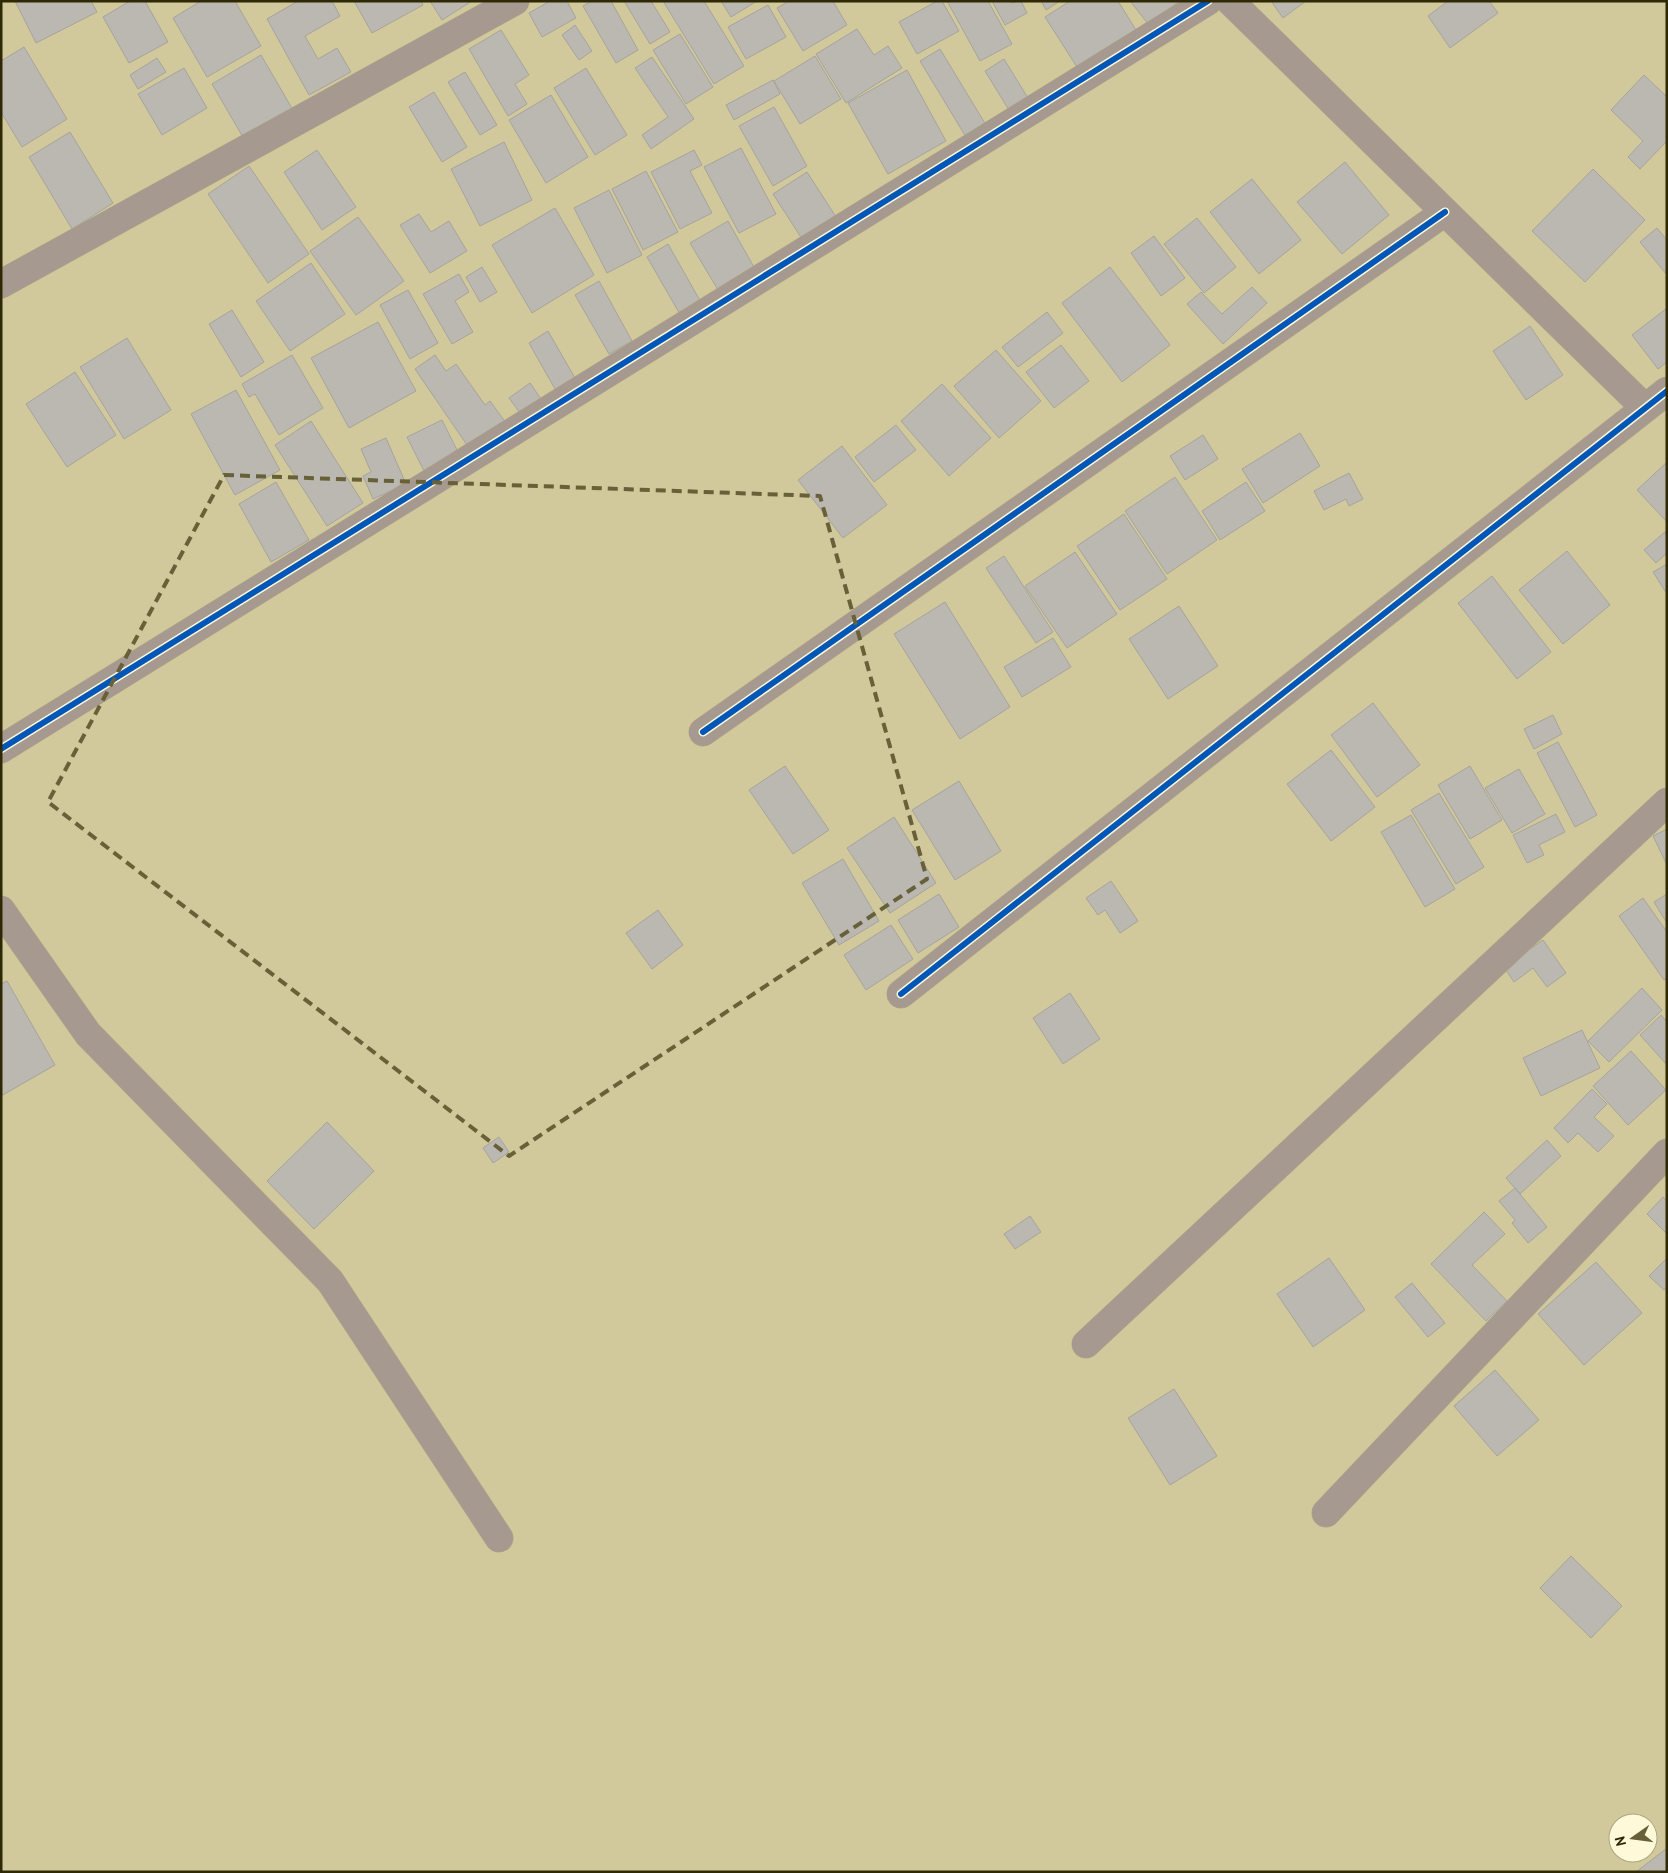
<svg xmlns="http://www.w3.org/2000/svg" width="1668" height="1873" font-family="'PT Sans',sans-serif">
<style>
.building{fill:#bbb8b2;stroke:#a6a39c}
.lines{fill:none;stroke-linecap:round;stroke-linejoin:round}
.minor-casing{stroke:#b0a984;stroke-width:29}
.minor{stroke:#a69a90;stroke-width:28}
.cycleway-casing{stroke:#fef9d9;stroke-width:9}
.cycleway{stroke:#0057b8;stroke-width:6}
.marked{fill:none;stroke:#676039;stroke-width:4;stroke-dasharray:10 6;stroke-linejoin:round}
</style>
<rect width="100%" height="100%" fill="#d1c99b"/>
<path class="building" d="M15,1H91L97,12L36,43Z
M130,1H145L168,42L129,63L103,17Z
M201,1H235L261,46L207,77L173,18Z
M298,1H332L340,16L305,36L318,59L337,48L351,72L309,95L267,19Z
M354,1H421L423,5L372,33Z
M430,1H472L442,20Z
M550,1H567L576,18L542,37L529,13Z
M592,1H611L638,50L616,63L583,6Z
M624,1H651L670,32L650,44Z
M663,1H704L744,66L714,84Z
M721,1H757L731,17Z
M789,1H833L847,25L803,51L777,8Z
M937,1H942L959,31L917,54L899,22Z
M947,1H988L1012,44L980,61Z
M992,1H1010L1011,3L1021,1L1027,13L1005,25Z
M1041,1H1060L1046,10Z
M1070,1H1118L1136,30L1077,67L1045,17Z
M1130,1H1179L1149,25Z
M1271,1H1306L1283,18Z
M1448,1H1489L1498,13L1450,48L1428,16Z
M768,5L786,37L746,59L728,27Z
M575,25L592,51L579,60L562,35Z
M857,29L874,55L888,46L902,68L846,103L816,54Z
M501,30L529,75L515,84L527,104L508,116L469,49Z
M680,34L713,87L686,104L653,50Z
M24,47L67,119L22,147L1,112V61Z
M940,49L989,130L969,142L920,61Z
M261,55L293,110L244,139L212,84Z
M815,56L841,99L800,124L774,81Z
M652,57L694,119L651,149L642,135L668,117L635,68Z
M157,58L166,72L138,89L130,75Z
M1004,59L1031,103L1012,115L985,71Z
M184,68L207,108L162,135L138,94Z
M586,68L627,135L595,155L554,88Z
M907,70L946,141L888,174L848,103Z
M465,72L497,125L480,135L448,82Z
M1644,75L1667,97V141L1640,169L1628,157L1643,141L1611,110Z
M773,80L780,94L734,120L726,105Z
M434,92L467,147L442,162L409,107Z
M551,95L588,157L546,183L509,120Z
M774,107L807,166L773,186L739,126Z
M70,132L113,203L72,229L29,157Z
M504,142L532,200L480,226L451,169Z
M741,148L776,214L739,233L704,167Z
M317,150L356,207L322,230L284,172Z
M694,150L702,165L690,171L712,213L680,229L651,172Z
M1345,162L1389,215L1342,254L1297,202Z
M249,166L309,254L268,283L208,194Z
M1593,169L1645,220L1585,282L1532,231Z
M646,171L678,232L643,250L612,189Z
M807,172L838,220L804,242L773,194Z
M1252,179L1301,240L1259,274L1210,212Z
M609,190L642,255L607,273L574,208Z
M555,208L594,275L532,313L492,245Z
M419,214L431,232L449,221L467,251L430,273L400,225Z
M358,217L404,281L356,315L310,251Z
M1197,218L1236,267L1204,293L1164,244Z
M728,221L755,269L718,290L690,243Z
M1657,228L1667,240V275L1640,242Z
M1154,236L1185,278L1161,296L1131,253Z
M668,244L702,304L681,316L647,257Z
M311,263L345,314L290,351L256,301Z
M482,267L497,292L480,302L466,277Z
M1110,267L1170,345L1122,382L1062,303Z
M459,274L469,292L455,301L473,332L452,344L423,294Z
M599,281L632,341L609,354L575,295Z
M1252,287L1267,303L1223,344L1187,304L1201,292L1222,314Z
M408,290L438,343L410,359L380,305Z
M1667,308V362L1658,369L1632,335Z
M232,310L264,362L241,377L209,324Z
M1047,312L1063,333L1018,367L1002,347Z
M378,322L416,391L349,428L311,358Z
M1530,326L1563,375L1526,400L1493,351Z
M548,331L575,378L555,389L529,343Z
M127,338L171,410L124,439L80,367Z
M1061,345L1089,381L1054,408L1026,372Z
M996,350L1041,401L999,438L954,386Z
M292,355L323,408L279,435L255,394L249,397L242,384Z
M435,355L446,371L456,364L485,405L490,401L506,423L469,448L415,369Z
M75,372L116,435L67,467L26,404Z
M530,383L541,399L520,413L509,398Z
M942,384L991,438L949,476L901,421Z
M236,390L280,470L235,495L191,414Z
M442,420L460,456L425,473L407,437Z
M311,421L363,503L327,526L275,445Z
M896,425L916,450L874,482L855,457Z
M1300,433L1320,466L1263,503L1242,469Z
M1203,435L1218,459L1185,480L1170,456Z
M386,438L406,484L373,499L363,476L371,472L361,449Z
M842,446L887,505L843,538L798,480Z
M1667,462V522L1637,490Z
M1349,473L1363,499L1349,506L1346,499L1324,510L1314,491Z
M1175,477L1217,540L1167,574L1125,511Z
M276,482L309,540L271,562L239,504Z
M1246,482L1265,511L1220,540L1202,511Z
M1124,514L1167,579L1120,610L1077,546Z
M1666,531L1667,553L1656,563L1644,550Z
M1567,551L1610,605L1563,644L1519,590Z
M1075,552L1117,614L1067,648L1025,586Z
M1004,556L1053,632L1036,643L986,568Z
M1667,564V594L1653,572Z
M1492,576L1551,652L1517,679L1458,603Z
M945,602L1010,707L960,739L894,634Z
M1179,606L1218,666L1168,699L1129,639Z
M1053,638L1071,667L1022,697L1004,667Z
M1373,703L1420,765L1377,797L1331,735Z
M1553,715L1562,734L1534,749L1524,729Z
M1558,742L1597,815L1575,827L1537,753Z
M1331,750L1375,807L1331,841L1287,784Z
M785,766L829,830L793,854L749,790Z
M1470,766L1502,820L1470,839L1438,785Z
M1519,769L1545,814L1512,833L1485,788Z
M959,781L1001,851L955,880L912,810Z
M1439,793L1484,867L1456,884L1411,810Z
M1556,814L1565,832L1539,845L1544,855L1527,863L1513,835Z
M1411,815L1455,889L1425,907L1381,832Z
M894,817L936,883L890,913L847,848Z
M1667,829V865L1653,836Z
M843,859L879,921L839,945L802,883Z
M1111,881L1138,921L1120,933L1105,910L1098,915L1086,898Z
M939,894L959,927L918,953L898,920Z
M1667,894V923L1654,902Z
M1643,898L1667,932V978L1664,980L1619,916Z
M658,910L683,945L652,969L626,933Z
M891,925L913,959L866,990L844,955Z
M1543,940L1566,973L1547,987L1533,968L1514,982L1504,967Z
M7,981L55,1065L1,1096V984Z
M1642,988L1662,1010L1609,1062L1588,1041Z
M1070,993L1100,1039L1063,1064L1033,1018Z
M1661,1015L1667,1022V1065L1640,1035Z
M1582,1030L1600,1068L1541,1096L1523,1058Z
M1631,1051L1666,1090L1628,1125L1593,1086Z
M1592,1089L1607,1104L1594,1117L1614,1136L1598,1152L1578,1133L1568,1143L1554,1128Z
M327,1122L374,1171L314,1229L267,1181Z
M499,1137L509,1152L493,1163L483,1148Z
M1547,1140L1561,1156L1520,1194L1506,1178Z
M1515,1188L1547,1227L1528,1243L1512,1223L1515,1220L1499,1201Z
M1663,1197L1667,1201V1234L1647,1214Z
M1484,1212L1505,1234L1472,1265L1507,1301L1486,1321L1431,1264Z
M1030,1216L1041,1232L1015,1249L1004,1234Z
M1329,1258L1365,1310L1313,1347L1277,1294Z
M1667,1258V1287L1664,1290L1649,1276Z
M1596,1262L1642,1313L1584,1365L1538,1314Z
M1412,1283L1445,1323L1428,1337L1395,1297Z
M1495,1370L1539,1420L1497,1456L1454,1406Z
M1174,1389L1217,1456L1170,1485L1128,1418Z
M1571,1556L1622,1606L1591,1638L1540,1588Z
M1667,1848V1872H1636Z"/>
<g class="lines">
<g class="minor-casing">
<path id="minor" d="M1230,1L1645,408
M1,284L515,1
M703,732L1445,212
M1,749L1208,1
M1,910L88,1034L330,1281L499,1538
M901,994L1667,391
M1086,1344L1667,802
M1326,1513L1667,1153"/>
</g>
<use href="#minor" class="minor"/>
<g class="cycleway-casing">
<path id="cycleway" d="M703,732L1445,212
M1,749L1208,1
M901,994L1667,391"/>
</g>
<use href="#cycleway" class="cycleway"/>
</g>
<path class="marked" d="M224,475L820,496L927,879L509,1156L48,802Z"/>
<rect width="1668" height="1873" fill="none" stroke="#2e2804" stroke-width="5"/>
<g transform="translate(1633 1838) rotate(256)"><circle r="24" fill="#fef9d9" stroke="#aba584"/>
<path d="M0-4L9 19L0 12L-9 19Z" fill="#676039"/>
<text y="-8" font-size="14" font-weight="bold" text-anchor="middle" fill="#2e2804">N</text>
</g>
</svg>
